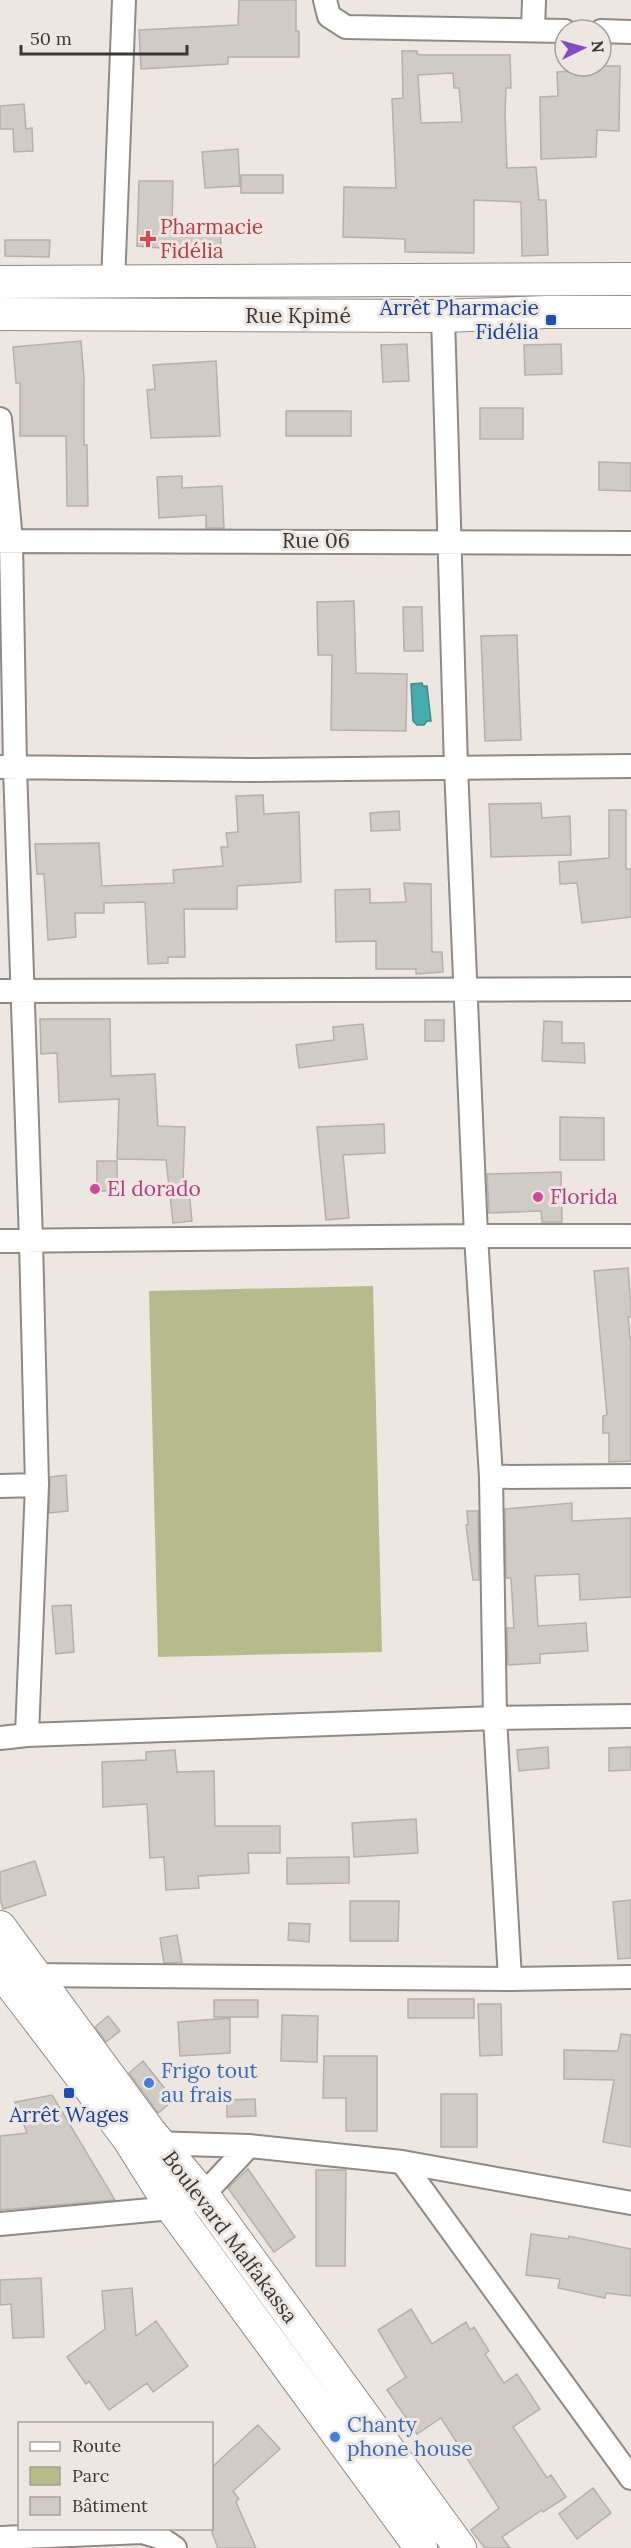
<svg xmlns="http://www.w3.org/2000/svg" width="631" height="2548" font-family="Lora,serif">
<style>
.green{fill:#b7bb8c}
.water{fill:#45adae;stroke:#428a8a;stroke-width:1.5}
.building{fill:#d0cbc5;stroke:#b5b0aa;stroke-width:1.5;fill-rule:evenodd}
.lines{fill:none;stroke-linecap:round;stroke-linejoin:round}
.minor-casing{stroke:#908a85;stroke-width:26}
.secondary-casing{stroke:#908a85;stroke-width:34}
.minor{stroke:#fff;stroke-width:22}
.secondary{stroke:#fff;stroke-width:32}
.health-dot{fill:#e0444e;stroke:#eee7e1;stroke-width:2}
.transit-dot{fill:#1a4fb4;stroke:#eee7e1;stroke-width:2}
.hotel-dot{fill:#d1479c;stroke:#eee7e1;stroke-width:2}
.shop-dot{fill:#3f7fe0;stroke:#eee7e1;stroke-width:2}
.labels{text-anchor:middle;stroke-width:6;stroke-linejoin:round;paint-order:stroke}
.health-label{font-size:21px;fill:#be3a42;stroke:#eee7e1;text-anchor:start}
.transit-label{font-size:21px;fill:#164399;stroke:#eee7e1;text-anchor:end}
.street-label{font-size:21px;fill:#3a3735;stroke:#eee7e1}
.hotel-label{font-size:21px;fill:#b23c85;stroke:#eee7e1;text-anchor:start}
.shop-label{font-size:21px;fill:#366cbe;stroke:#eee7e1;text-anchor:start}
</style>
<rect width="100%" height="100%" fill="#eee7e1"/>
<path class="green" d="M373,1286L382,1652L158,1657L149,1291Z"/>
<path class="water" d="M422,683L423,686H427L431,721H427L424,725H417L413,721L411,684Z"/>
<path class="building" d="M239,0H296V31H299V57H228V64L141,69L139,30L238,25Z
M402,51H417V54L422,55H510L511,88H506L505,114L507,168L536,167L539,200H546L548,255L522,256L521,202L474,200V253L405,252V239L343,237L344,187L396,188L392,99L403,98ZM453,73L454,88H459L462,122L421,123L418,75Z
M571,66H620L619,131L597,130L596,157L541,159L540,97L558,96L557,72L571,71Z
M24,104L26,129L32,128L33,151L14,152L13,129H0V106Z
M238,149L240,186L205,188L202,152Z
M241,175H283V193H241Z
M139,181H173L172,225L220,223L221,247L172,249L137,246Z
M5,240H50L49,257L5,256Z
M81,341L84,378V445H87L88,506H67L66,436H20V383H16L13,347Z
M407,344L409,381L383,382L381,345Z
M561,344L562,374L525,375L524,345Z
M216,361L220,436L151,438L147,390L155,389L153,365Z
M480,408H523V439H480Z
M286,411H351V436H286Z
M599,462L631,463V491L599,490Z
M182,476V488L222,486L224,528H206V515L159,518L157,477Z
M354,601L356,673L407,674L406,731L331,730L332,655H318L317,602Z
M403,607H422L423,651H404Z
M517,635L521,740L485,741L481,636Z
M263,795L264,814L299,812L301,882L237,886V909H184L185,957H168V963L148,964L145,902L104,903V913H75L76,937L48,940L44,874H37L35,844L99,843L102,886L174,883L173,870L223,866L221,847H228L226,833L238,832L236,796Z
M541,803L542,818L570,816L571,855L491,857L489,804Z
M609,810H626V869H631V917L582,923L577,883L560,884L559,862L609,858Z
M399,811L400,830L371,831L370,813Z
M404,883L431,884L432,952H442L443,972L416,974V969H376V941L336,942L335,890L370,889V903L406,902Z
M40,1019H110L111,1076L155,1074L158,1126L185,1127L183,1181H188L192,1221L173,1223L166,1160L117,1159L119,1099L59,1102L57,1053L41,1054Z
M425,1020H444V1041H425Z
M544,1021L562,1022V1043H584L585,1063L542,1061Z
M363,1024L367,1059L299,1068L296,1045L334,1040L333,1027Z
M560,1117L604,1118V1160H560Z
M384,1124L385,1153L343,1155L349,1218L326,1220L317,1127Z
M97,1161H117V1191H97Z
M561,1172L562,1222H542L541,1211L489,1213L487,1174Z
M628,1268L631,1306V1317H628L631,1346V1461L609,1462V1433H603V1416L607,1415L594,1271Z
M66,1475L68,1511L49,1513L50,1477Z
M572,1503V1521L631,1518V1597L580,1600L579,1574L535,1576L538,1626L586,1623L588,1651L540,1654V1663L508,1665L507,1628H514L511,1578H506L505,1509Z
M467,1511H478L479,1580H473L466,1525H468Z
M71,1605L74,1652L56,1654L52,1606Z
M548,1747L549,1768L519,1771L517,1750Z
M631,1747V1770L609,1771V1748Z
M175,1750L177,1772L214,1771L215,1826H280V1853H248L249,1873L198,1876L199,1888L166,1890L164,1857L150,1858L147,1804L103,1807L102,1762L146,1760V1752Z
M416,1819L418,1853L354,1857L352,1823Z
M349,1857V1883L287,1884V1858Z
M35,1861L46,1895L3,1909L0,1899V1872Z
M631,1900V1958L618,1959L613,1902Z
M350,1901H399L398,1941H350Z
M289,1923L310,1924L309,1942L288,1940Z
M177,1935L182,1962L164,1963L160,1938Z
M408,1999H474V2018H408Z
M214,2000H258V2017H214Z
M478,2004H501L502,2055L480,2056Z
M282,2015L318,2016L317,2062L281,2061Z
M108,2016L120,2031L106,2042L95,2027Z
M230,2018V2053L180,2056L178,2022Z
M621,2034L631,2035V2147L603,2142L614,2080L564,2079V2050L618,2051Z
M324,2056H377V2131H346V2098H323Z
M143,2061L174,2100L158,2113L129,2073Z
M441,2094H477V2147H441Z
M52,2095L115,2200L0,2210V2136L27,2133L15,2102Z
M255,2099L256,2116L227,2117V2100Z
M248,2169L295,2237L274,2252L228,2188Z
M316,2170H346L345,2266H316Z
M531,2234L568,2239L569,2236L631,2249V2296L606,2293L605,2298L558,2288L560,2279L526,2275Z
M41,2278L44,2337L13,2338L11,2304L0,2305V2280Z
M132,2288L136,2336L156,2321L188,2366L153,2392L147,2383L109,2410L89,2381L86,2384L67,2357L105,2329L102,2291Z
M411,2309L432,2344L466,2322L470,2330L474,2327L489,2351L485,2354L504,2383L517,2374L540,2409L513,2427L547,2478L551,2475L566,2497L543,2512L542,2510L502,2537L510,2548H485L471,2530L499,2508L441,2418L417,2434L387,2390L406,2377L378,2330Z
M258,2425L280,2449L233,2491L239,2499L236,2502L256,2548H218L212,2533V2467Z
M593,2488L611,2513L577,2539L559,2514Z"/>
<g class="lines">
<g class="minor-casing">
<path id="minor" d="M325,0L329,16L346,27L565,31
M533,30L534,0
M601,31L631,32
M113,283L124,0
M443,316L456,767L476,1236L491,1477L495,1718L510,1979
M0,419L11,541L15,767L31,1241L37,1485L27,1735
M0,541L631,543
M1,767L250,770L631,766
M0,991L631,989
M0,1241L476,1236H631
M491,1477L631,1476
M0,1486L37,1485
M0,1738L27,1735L495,1718L631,1716
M27,1975L510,1979L631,1977
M151,2143L249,2146L402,2162L631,2203
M402,2162L631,2478
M0,2224L172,2208L203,2195L249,2146
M0,2538L142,2532L159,2537L175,2548"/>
</g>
<g class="secondary-casing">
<path id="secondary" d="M0,282L631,279
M0,314L443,316L547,312H631
M0,1927L150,2132L203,2195L460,2548
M0,1970L128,2138L172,2208L421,2548"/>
</g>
<use href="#minor" class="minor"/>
<use href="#secondary" class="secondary"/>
</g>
<path class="health-dot" d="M145 230h6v6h6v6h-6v6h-6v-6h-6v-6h6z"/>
<g class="transit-dot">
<rect x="545" y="314" width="12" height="12" rx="3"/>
<rect x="63" y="2087" width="12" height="12" rx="3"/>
</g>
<g class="hotel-dot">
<circle cx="95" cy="1189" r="6"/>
<circle cx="538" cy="1197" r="6"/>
</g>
<g class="shop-dot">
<circle cx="149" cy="2083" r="6"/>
<circle cx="335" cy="2437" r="6"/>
</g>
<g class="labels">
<g class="health-label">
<text x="160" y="234">Pharmacie<tspan x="160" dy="24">Fidélia</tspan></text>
</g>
<g class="transit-label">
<text x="539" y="315">Arrêt Pharmacie<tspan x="539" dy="24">Fidélia</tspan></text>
<text x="69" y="2122" text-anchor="middle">Arrêt Wages</text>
</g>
<g class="street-label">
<text x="298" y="323">Rue Kpimé</text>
<text x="316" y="548">Rue 06</text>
<text transform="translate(230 2237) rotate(53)" y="7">Boulevard Malfakassa</text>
</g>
<g class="hotel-label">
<text x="107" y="1196">El dorado</text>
<text x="550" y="1204">Florida</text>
</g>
<g class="shop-label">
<text x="161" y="2078">Frigo tout<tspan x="161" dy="24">au frais</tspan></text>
<text x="347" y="2432">Chanty<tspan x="347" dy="24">phone house</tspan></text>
</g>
</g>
<rect x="18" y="2422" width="195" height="108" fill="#eee7e1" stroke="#a6a19c" stroke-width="1.5"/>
<rect x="30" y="2442" width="30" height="9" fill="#ffffff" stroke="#a6a19c" stroke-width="1.5"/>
<text x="72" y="2452" font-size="18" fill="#3a3735">Route</text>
<rect x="30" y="2467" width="30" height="18" fill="#b7bb8c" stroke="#a6a19c" stroke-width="1.5"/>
<text x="72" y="2482" font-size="18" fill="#3a3735">Parc</text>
<rect x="30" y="2497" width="30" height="18" fill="#d0cbc5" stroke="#a6a19c" stroke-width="1.5"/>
<text x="72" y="2512" font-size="18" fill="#3a3735">Bâtiment</text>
<g transform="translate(583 48) rotate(85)"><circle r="28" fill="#eee7e1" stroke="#a6a19c" stroke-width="1.5"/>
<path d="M0-4.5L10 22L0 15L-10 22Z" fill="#844cc3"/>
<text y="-9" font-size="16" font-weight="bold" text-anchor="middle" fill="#3a3735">N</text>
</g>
<path d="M21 45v9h166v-9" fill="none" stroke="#3a3735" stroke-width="3"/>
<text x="30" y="45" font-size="18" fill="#3a3735" stroke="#eee7e1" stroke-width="4.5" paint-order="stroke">50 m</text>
</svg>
